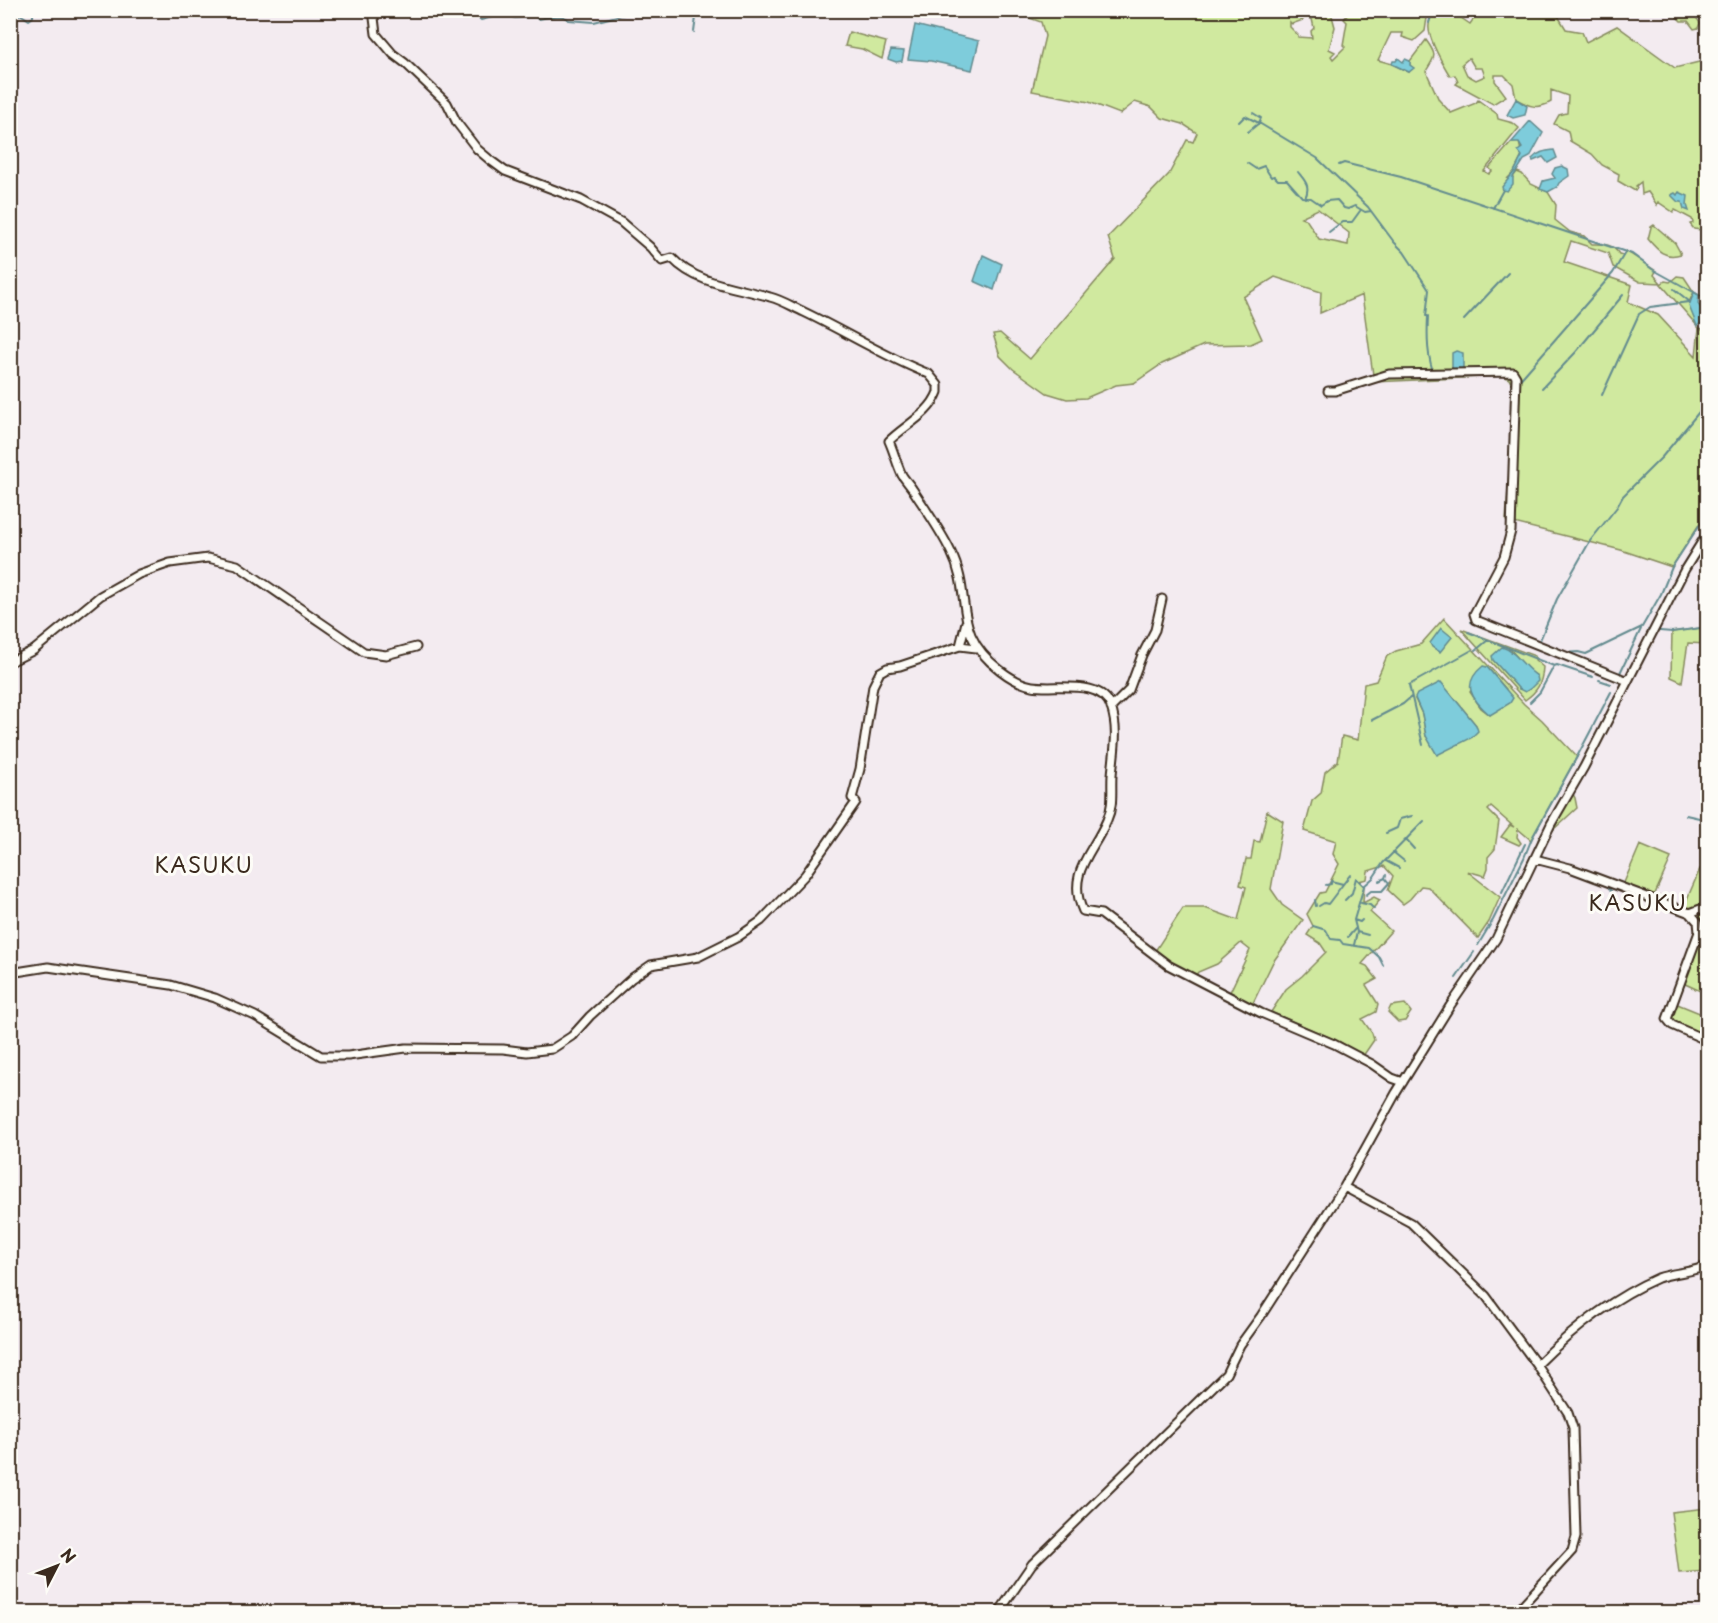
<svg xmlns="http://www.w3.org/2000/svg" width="1718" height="1623" font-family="'Playpen Sans',sans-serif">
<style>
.green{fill:#d0e99f;stroke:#868a5e;stroke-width:1.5;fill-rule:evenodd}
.water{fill:#7eccdb;stroke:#638b8f;stroke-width:1.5}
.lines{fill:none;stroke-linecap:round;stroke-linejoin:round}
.stream{stroke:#638b8f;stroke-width:2}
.minor-casing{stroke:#3b2a1e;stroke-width:11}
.minor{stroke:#fdfcf7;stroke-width:7}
.labels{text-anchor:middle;stroke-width:6;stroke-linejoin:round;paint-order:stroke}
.quarter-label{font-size:21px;letter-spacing:1.5px;fill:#3b2a1e;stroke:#fdfcf7}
</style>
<rect width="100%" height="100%" fill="#f3ebf0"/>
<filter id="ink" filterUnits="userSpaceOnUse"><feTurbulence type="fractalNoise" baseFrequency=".0167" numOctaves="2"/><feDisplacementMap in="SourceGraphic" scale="12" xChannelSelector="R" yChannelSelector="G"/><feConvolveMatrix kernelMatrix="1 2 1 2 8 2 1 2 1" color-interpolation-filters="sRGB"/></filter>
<g filter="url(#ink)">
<path class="green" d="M1363,10L1428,11L1425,31L1414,41L1402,37L1403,33H1391L1378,60L1392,64L1409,72L1410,61L1426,40C1437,55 1436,56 1426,71L1439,100L1451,113L1476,103L1478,100L1497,114L1498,119L1513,123L1519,128L1484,171L1489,174L1492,171L1489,168L1511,143L1519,142L1522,156L1514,172L1507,179L1513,177L1517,172L1522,174L1531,184L1548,192L1556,205L1555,220L1570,232L1584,236L1592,244C1603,244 1612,243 1619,254L1623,255L1626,251L1656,271L1654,275L1661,283L1640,282L1613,267L1608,253L1571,241L1564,262L1632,285L1628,302L1658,315L1696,356L1699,328L1661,284L1665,281L1670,282L1677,276L1684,277L1694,292L1689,302L1697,326L1699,328L1707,330V512L1672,567L1621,550L1506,521L1514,389L1509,379L1504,376L1374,382L1362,295L1320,313L1321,292L1275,277L1243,297L1262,339L1251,344L1204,345L1162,364L1134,383L1116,385L1086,398L1067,399L1047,393L1013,369L1000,356L993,334L1000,333L1030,359L1115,259L1108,237L1169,174L1187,140L1193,142L1197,133L1183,124L1162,118L1151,107L1135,102L1120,114L1089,102L1032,91L1045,36L1041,22L1010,11H1325L1332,16L1335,27L1329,49L1335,52L1331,56L1333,59L1345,47L1343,45L1347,22L1344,19L1349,13L1361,12ZM1303,17L1312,19L1314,28L1311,31L1312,38L1298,37V35L1290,27V22L1292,24L1303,20ZM1318,209L1349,233L1348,245L1319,239L1306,219L1301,217Z
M1433,11H1451L1470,24L1477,14L1473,11H1555L1566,29L1582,32L1586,42L1617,26L1675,68L1707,60V233L1703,228H1701V230L1694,229L1690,224L1693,223L1692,219L1675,210L1673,212L1658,202L1657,205L1648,192L1642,194L1641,182L1636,186L1637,188L1635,191L1618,181L1619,174L1602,165L1592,154L1570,141L1568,131L1554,124L1559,115L1567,113L1568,96L1551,90V102C1537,110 1529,106 1516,99L1513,84L1504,75H1495V81L1506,96L1493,104L1456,84L1458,82L1455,75L1450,76C1444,66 1427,37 1429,25C1429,21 1431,15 1433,11ZM1469,58L1475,68H1482L1485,76L1476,80L1467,75L1462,64Z
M1680,11H1692L1700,23L1698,28L1694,29L1688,21H1681L1677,17Z
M849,32L886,42L882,59L862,49L845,46Z
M1654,225L1675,243L1681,254C1665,259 1658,251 1648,239L1651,227Z
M1444,618L1524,704L1542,720L1577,757L1531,840L1518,829L1517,837L1521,843L1519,845L1501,837L1510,825L1514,827L1491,807L1488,810L1499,821L1495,849L1488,857V868L1485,876L1467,871L1500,897L1489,922L1478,938L1428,887L1421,886L1410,899L1403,904L1388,890L1393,876L1384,866L1368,871L1367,879L1359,881L1364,886L1363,903L1374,897L1380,900L1370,912L1391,931L1362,964L1367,966L1377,979L1366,985L1378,1004L1376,1012L1362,1019L1372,1033L1374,1040L1363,1056L1340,1042L1271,1012L1286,989L1302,976L1326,952L1320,943L1307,935L1313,926L1307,914L1320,893L1325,892L1339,864L1333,854L1336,841L1304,831L1312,801L1321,793L1325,772L1338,761L1342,736L1358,740L1364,684L1376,681L1387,656L1396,651L1421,644ZM1487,667L1506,689L1490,715L1481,708L1470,692ZM1450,693L1476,725L1426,736L1422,714L1415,699Z
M1707,627V644L1688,643L1682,682L1671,677L1672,632Z
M1461,629L1535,656V660L1543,667C1542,683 1538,691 1525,700ZM1510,649L1529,671L1537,676L1519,689L1493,660Z
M1569,786L1575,798L1577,808L1553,830L1539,838Z
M1267,811L1283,821L1271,889L1282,905L1303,920L1273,962L1252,1005L1229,994L1250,950L1241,943L1217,964L1198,972L1196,975L1170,963L1155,951L1183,908H1205L1238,920L1246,887L1240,885L1246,859H1251L1254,841L1260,842Z
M1640,845L1671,858L1654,896L1623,885Z
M1700,869L1707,871L1708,900C1700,908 1694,910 1684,906Z
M1707,910V994L1683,983L1702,933L1703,923L1696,914Z
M1675,1003L1707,1016L1706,1037L1672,1021L1670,1016Z
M1405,1004L1411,1012L1405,1021L1398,1022L1388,1012L1391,1006Z
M1707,1508V1571L1679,1573L1671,1512Z"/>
<path class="water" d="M915,25L979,41L972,70L931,61L908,59Z
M891,50L904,51L902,61L896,62L888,59Z
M1398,58L1403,62L1405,59L1410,61V65L1414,68L1409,72L1392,64L1393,61H1396Z
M1516,99L1527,106L1525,115L1513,118L1507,115Z
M1530,121L1543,133L1530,157L1524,160L1513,177V184L1507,191L1503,190L1502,187L1514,172L1522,156L1518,151L1522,148L1519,143H1511Z
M1554,150L1557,158L1548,163L1543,157L1533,161L1532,159C1538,152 1545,151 1554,150Z
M1562,166L1568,169L1569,176L1559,183L1557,187L1548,192L1540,189L1543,181L1555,178L1552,174L1555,168Z
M1679,192L1688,196L1687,205L1689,211L1684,209L1682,202H1678L1671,195L1675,193L1677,195Z
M983,255L1002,264L994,290L974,281Z
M1694,292L1699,295L1698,304L1707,316V319L1697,326L1689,306Z
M1456,351L1463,353V369L1454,371L1452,368V353Z
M1441,628L1452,637L1440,652L1432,647L1430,643Z
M1502,647C1516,651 1524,668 1537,676L1538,681L1530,689L1525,692L1519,689L1493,660L1492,656Z
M1483,666L1487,667L1513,698L1510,703L1490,715C1471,699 1461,684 1483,666Z
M1441,682L1476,725L1478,731L1471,738L1437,755L1426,736L1422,714L1415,698L1417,694Z"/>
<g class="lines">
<path class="stream" d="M13,10L16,12
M446,10L468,18L478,17L481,20L500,15
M493,10L515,18L535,16L538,19C548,18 560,12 569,20L594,22L640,10
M10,13L16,16L20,14L29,20L33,17V10
M1429,23L1433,10
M694,32L697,10
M1253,113L1261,118L1259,123L1317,158L1368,207L1394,242L1404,252L1429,290L1426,316H1428C1427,338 1427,357 1435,377
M1239,122L1245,116L1259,123L1248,132
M1247,163L1256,169L1264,166L1271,177L1274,176L1278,180H1287L1302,197L1311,198L1321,205L1327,201L1337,200L1344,208L1348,209L1355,206L1365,212L1371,211
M1339,165L1344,163L1401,177L1632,254L1652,269L1708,300
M1298,172C1305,181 1311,186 1305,198
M1493,208L1503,190
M1329,232L1342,222H1352L1360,211
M1674,289L1690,302
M1700,306L1702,308L1708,306
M1464,320L1508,273
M1708,324V326
M1518,382L1613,273L1626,251
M1542,388L1576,352L1623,295
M1602,395L1639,314L1650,307L1689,302
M1471,622L1480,625
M1648,630L1672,632L1708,627
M1468,632L1554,666L1557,665L1593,677
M1540,640L1557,599L1590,541L1617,507L1623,496L1662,457L1708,401
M1476,650L1488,640
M1564,653L1578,652L1586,654L1642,627L1661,594L1672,567L1708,512
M1619,675L1641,629
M1599,680L1611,684
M1530,702L1540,692L1554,666
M1372,720L1403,704L1411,697
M1423,745L1409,685L1472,650
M1686,815L1708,820
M1551,817L1578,770
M1386,833L1397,828L1400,819L1412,816
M1406,840L1414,849
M1393,852L1404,861
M1538,855L1615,881
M1386,861L1399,868
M1562,869L1588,878
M1356,878L1364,886
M1379,881L1385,878L1386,875
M1326,885L1331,884V881L1343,884
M1607,885L1613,894L1611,905
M1502,892L1525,844
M1366,895L1371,891H1382L1389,883L1385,878
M1315,900L1316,906
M1345,900L1352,893L1356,878
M1361,903L1370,905L1374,909
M1319,906L1324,903L1328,904L1350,875
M1354,920L1360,922L1362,920
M1313,926L1326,930L1331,939L1340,940L1343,944L1369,948L1379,957L1383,965
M1357,932L1368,935
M1348,937L1356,928
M1354,945L1357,932L1354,920L1364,886L1373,878L1383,863L1424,821
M1478,945L1493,920L1524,858L1532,838L1579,753L1611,692
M1456,978L1474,952"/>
<g class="minor-casing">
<path id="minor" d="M373,10L376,34L393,54L405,63L447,103L457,123L477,149L490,160L505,171L581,200L621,222L650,247L662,261L672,258C697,285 738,287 770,297C782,300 793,307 804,312C846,332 885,357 929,374L938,385V392C930,414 905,425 889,441C894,452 897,465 902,475C905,480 910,485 913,490C926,510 941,531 951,552C974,598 950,632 1000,670C1009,677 1021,684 1032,686C1055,690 1101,678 1111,707C1119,730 1114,751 1112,775C1111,790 1114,805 1107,820C1093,853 1066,873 1083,911L1101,914L1168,965L1261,1013L1334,1044L1372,1064L1392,1078L1403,1082
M1328,391H1335L1389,374L1513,372L1516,377L1511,531L1504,557L1474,614L1476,620L1628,681
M960,646L966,622
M10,662L34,650L100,596L139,574L170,563L208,558L237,565L364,652L386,655L416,647
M1111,708L1129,690L1142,655L1155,630L1162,599
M1535,859L1570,868L1690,913L1698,922L1699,932L1667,1019L1672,1025L1708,1041
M1690,913L1703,908L1708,903
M10,973L48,967L171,985L215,998L255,1016L321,1056H348L406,1048L503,1049L527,1052L552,1049L572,1036L590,1016L632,978L651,965L698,957L738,937L761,921L805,875L856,802L852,798L860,769L873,686L880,672L887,668L900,666L960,646L976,648
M1344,1187L1411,1223L1486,1296L1537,1365L1568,1413L1573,1428L1576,1537L1572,1551L1516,1612
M1537,1365C1573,1329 1612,1298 1658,1278C1674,1272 1693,1273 1708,1265
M999,1612L1032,1564L1226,1374L1240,1345L1261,1316L1344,1187L1396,1093L1450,1006L1496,939L1551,824L1584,767L1685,569L1708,532"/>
</g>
<use href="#minor" class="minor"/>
</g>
</g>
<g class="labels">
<g class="quarter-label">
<text x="204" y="873">KASUKU</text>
<text x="1638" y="911">KASUKU</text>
</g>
</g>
<rect width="1718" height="1623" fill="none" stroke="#fdfcf7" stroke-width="36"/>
<rect x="18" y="18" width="1682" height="1587" fill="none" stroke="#3b2a1e" stroke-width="2" filter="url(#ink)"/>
<g transform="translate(57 1566) rotate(48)" stroke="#fdfcf7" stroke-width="4.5" paint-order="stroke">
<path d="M0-4.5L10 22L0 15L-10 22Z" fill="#3b2a1e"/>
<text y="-9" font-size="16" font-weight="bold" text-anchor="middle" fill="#3b2a1e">N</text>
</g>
</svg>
